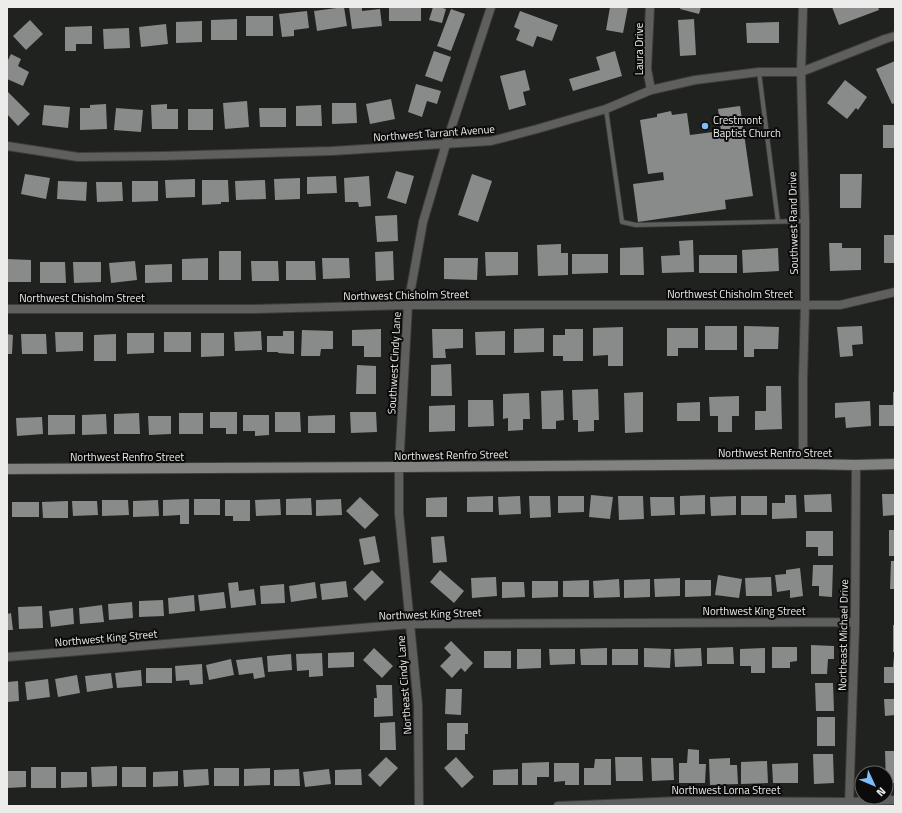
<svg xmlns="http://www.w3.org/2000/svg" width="902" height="813" font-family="'Titillium Web',sans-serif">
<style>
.building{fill:#888b89}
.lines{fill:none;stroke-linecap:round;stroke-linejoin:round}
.service-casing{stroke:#3d3e3c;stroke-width:5.5}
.minor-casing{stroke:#3d3e3c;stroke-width:10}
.secondary-casing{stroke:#3d3e3c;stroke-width:12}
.service{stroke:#5f5f5e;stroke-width:4}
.minor{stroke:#5f5f5e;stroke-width:8}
.secondary{stroke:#828280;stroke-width:10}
.poi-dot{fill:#7ebdf9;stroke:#0a0b0a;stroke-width:1.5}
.labels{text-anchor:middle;stroke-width:4;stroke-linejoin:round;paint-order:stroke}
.street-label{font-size:11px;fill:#ecedeb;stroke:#0a0b0a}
.poi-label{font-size:11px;fill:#ecedeb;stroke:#0a0b0a;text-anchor:start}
</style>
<rect width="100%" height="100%" fill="#202220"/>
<path class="building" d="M344,7L347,26L317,31L314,11Z
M349,7H362V11L380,9L382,26L352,29Z
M389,7H421V21H389Z
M433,7H439L446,9L442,23L429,20Z
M610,7H628L623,33L606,30Z
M681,7H701L699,14L680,9Z
M832,7H878L879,10L839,25Z
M451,9L465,14L451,51L437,46Z
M307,11L309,28L294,30V36L282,37L279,14Z
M520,11L558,25L552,41L537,36L533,47L516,40L520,30L514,27Z
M246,16H273V36H246Z
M237,19V40H211V20Z
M694,19L696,55L680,56L678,20Z
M30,20L43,34L26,50L13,36Z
M202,21V42L176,43V22Z
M779,22V43H747L746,23Z
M166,24L168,44L141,47L139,27Z
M92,26V44H76V51H65V27Z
M129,28L130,48L104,49L103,29Z
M434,51L451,57L442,82L425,76Z
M615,51L622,76L573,91L569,79L600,70L596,57Z
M11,54L21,59L18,66L29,72L23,86L7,79V62Z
M895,61V103L892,104L876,69Z
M525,70L530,90L523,92L526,105L509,110L500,76Z
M845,80L867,97L858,110L856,108L847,119L827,103Z
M416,84L441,91L437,104L427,101L422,117L408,112Z
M7,91L30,114L18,126L7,114Z
M391,99L395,119L370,124L366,104Z
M247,101L249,127L225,129L223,103Z
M332,103H356L357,123L332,124Z
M106,104L107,129L80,130V108H90V105Z
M167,104V109H178V129H152L151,105Z
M44,105L70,107L68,128L42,125Z
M321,105L322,126H296V106Z
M740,106L753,196L725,200L726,209L638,222L633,184L664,180L663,172L648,174L640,120L657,117V114L671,111L672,115L687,113L690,135L721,131L718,109Z
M116,108L143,110L141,132L114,130Z
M259,108H286V127H260Z
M188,109H213V130H188Z
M883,125H895V148H883Z
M396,171L414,176L406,204L387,198Z
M25,174L50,178L46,199L21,194Z
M472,174L492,181L478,222L458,215Z
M840,174H862L861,208H840Z
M336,176L337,193L307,194V177Z
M369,176L371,206L359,207L358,202H345L344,178Z
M300,178V199L275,200L274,179Z
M195,179V197L166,198L165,180Z
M202,180H228L229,202H221V204L202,205Z
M265,180L266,199L236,200L235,181Z
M58,181L87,182L86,201L57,199Z
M132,181H158V201L132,202Z
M96,182H122L123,201L97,202Z
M397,215L398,241L377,242L375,216Z
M884,235H895V263H884Z
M693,240L694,272L662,273L661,256L680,255L679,241Z
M829,243H842V248H861V270L830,271Z
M561,244V253H568V275L538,276L537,245Z
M643,247L644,275H620V248Z
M778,248L779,271L743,273L742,250Z
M219,251H241V280H219Z
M393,251L394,280L376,281L375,252Z
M485,252H518V275L486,276Z
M572,254H608V273L572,274Z
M699,255H737V273H699Z
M208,258V280H182V259Z
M322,258H349L350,278L323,279Z
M444,258H478L477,280L444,279Z
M7,259L31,260V282H7Z
M135,261L137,280L111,283L109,263Z
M251,261H278L279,281H252Z
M286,261H315L316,280H286Z
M40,262H65L66,283H40Z
M73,262H101V282L74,283Z
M172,264V282L145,283V265Z
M705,326H737V350H705Z
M744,326L779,327L778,349H754V357H744Z
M862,326L863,344L852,345L853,356L840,357L837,327Z
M623,327V366H608V355L593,356V328Z
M544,328V352L514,353V329Z
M667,328H698V348H678V356H667Z
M381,329V357H364V346H352V330Z
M432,329H463V348L445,349L446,358H433Z
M565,329H583V361H563V356H553V335H565Z
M302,330L333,331V349H321L320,356H301Z
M261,331L262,350L235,351L234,332Z
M283,331H294V354L278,353V352H267V336H283Z
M505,331V355H476L475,332Z
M55,332H83V351L56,352Z
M164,332H191V352H164Z
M127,333H154V353L127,354Z
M201,333H224V356L201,357Z
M7,334L13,335L12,354H7Z
M21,334H46L47,354H22Z
M116,334V361H94V335Z
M451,364L452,396H431V365Z
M357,365L376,366V394H356Z
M766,386H781L782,429L755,430V411H766Z
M598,389L599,420H594V431L578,432V420H573L572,390Z
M563,390L564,420L556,421V429H542L541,391Z
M643,392V432L625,433L624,393Z
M893,392H895V426H879V405H893Z
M529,393L530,419H523V430L508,431V418L503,419V394Z
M739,396V416H732V432H718V416H710L709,397Z
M468,400H493L494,426L468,427Z
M870,401L871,426L846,428L845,417L835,418V403Z
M700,402V421H677V403Z
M455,405V431L429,432V406Z
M210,412H237V434H226V428H210Z
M275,412H300L301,432H275Z
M350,412H376L377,432L351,433Z
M139,413L140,434H114V414Z
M179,413H203V434H179Z
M106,414L107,434L82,435V415Z
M48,415H75V434L48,435Z
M243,415H269V435L255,436V431H243Z
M335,415V433H308V416Z
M148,416H171V434L149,435Z
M42,417L43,434L17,436L16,418Z
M831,494L832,512H805L804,495Z
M882,494H895V515L883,516Z
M591,495L613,497L610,519L589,517Z
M705,495V514L680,515V496Z
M785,495H796L797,518L772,519V503H785Z
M493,496V512H467V497Z
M520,496L521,514L499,515L498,497Z
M529,496H550L551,517L530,518Z
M558,496H584V512L558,513Z
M618,496H643L644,519L619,520Z
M736,496V515L711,516L710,497Z
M741,496H767V515H741Z
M360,497L379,515L365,529L346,511Z
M447,497V517H426V498Z
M650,497H674L675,515L651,516Z
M311,498L312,515H286V499Z
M189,499V524H180V515L163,516V500Z
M194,499H220V515H194Z
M280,499L281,515L256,516L255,500Z
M341,499L342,515L316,516V500Z
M102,500H128L129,515L102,516Z
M158,500L159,516L133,517V501Z
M225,500H250V521H233V516H225Z
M68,501V518H43L42,502Z
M72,501H97L98,515L73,516Z
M12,502H39V517H12Z
M889,530H895V556H889Z
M806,531H833V556H818V547H806Z
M375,536L380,562L364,565L359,539Z
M444,536L447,562L433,563L431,537Z
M891,561H895V589H890Z
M813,565H833L832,597L819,596V586H812Z
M800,568L803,596L790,598V590L777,592L775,575L786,574V570Z
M372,570L384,582L365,601L353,589Z
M440,570L464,591L454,603L430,582Z
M718,575L742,579L739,598L715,595Z
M496,577L497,596L472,598L471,578Z
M771,577L772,596H746L745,578Z
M680,578V596L655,597L654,579Z
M619,579L620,597L594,598L593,581Z
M650,579V597L624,598V580Z
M589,580V597H563V581Z
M685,580H711V596L685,597Z
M346,581L348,597L322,600L320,584Z
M532,581H558V597L532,598Z
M238,582L239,591L254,589L256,605L231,608L228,583Z
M315,582L317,598L291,602L289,586Z
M502,582H524L525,597L502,598Z
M284,584L285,603L261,604L260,586Z
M224,592L226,608L200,611L198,595Z
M194,595L195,611L169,614L168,598Z
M163,600L164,616L139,617V601Z
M132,602L133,618L109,620L108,604Z
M102,605L104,622L80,624L79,608Z
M42,606L43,628L19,629L18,607Z
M73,608L74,624L51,627L49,611Z
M11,613L13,630H7V614Z
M893,625H895V652H893Z
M451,641L473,663L465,672L461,668L452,678L440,666L451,655L444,648Z
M811,645L834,646V659H828L827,674H811Z
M733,647L734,664H707V648Z
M772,647H797V661L790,662V668H772Z
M374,648L393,666L382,678L363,660Z
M607,648V665H581L580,649Z
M644,648L671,649L670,668L644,667Z
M701,648L702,666L675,667L674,649Z
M765,648V673H751V666H740V649Z
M517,649H541V668L517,669Z
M549,649H575V664L550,665Z
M612,649H638V665H612Z
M484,651H511V668H484Z
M354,652V667L328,668V653Z
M322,653L323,676L309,677V670L297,671L296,654Z
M291,654L292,670L268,672L267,656Z
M894,656H895V683H884V667H893Z
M262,657L265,677L254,679L253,673L239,675L236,660Z
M231,659L234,675L209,680L206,665Z
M202,664L203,684L190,685L189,680L176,681L175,666Z
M146,668H172V683H146Z
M141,670L142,686L117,688L115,673Z
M111,673L113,688L87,692L85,676Z
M77,675L80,693L58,697L55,679Z
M48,679L50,697L27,700L25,682Z
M18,681L19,701L7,702V682Z
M815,683H833L834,711H816Z
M376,685H392L393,716L374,717V698H377Z
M446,689H462L461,715L445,714Z
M884,699H895V715L885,716Z
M817,717H835V746H817Z
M395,722L396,750H380V723Z
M447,723H468V734H465V750H447Z
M688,749L699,750V764H706L705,783H679V763H687Z
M885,751H895V783H886Z
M813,754H833L834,783L814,784Z
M386,757L398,768L380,787L368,775Z
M456,757L474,777L462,788L444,768Z
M615,757H642L643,781H616Z
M651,758H673L674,780L652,781Z
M730,758V765H737L738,784L710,785L709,759Z
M595,759H611V785H584V768H594Z
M767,761L768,783L741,784V762Z
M549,762V777H537V785H522V763Z
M554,763H579V785H565V781L554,782Z
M798,763V783H773L772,764Z
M117,766V786L92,787L91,767Z
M31,767H56V788H31Z
M122,767H146V787H122Z
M214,768H239V786H214Z
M270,768V785L244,786V769Z
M208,769L209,785L184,787L183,770Z
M299,769L300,786H274V770Z
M329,769L331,784L305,787L303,772Z
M361,769L362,785H335V770Z
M518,769V785H493V770Z
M7,771H26V787L7,788Z
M178,771V786L153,787V772Z
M61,772H87V787L61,788Z"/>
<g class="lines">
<g class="service-casing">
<path id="service" d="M759,72L778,222
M606,109L622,222L636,225L805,221"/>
</g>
<g class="minor-casing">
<path id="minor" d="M650,7L647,69L651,90
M7,146L78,157L163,156L332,151L491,141L537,129L606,109L651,90L695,80L759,72H801L885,39L895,36
M7,309H253L408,305H840L895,292
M803,464V379L805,305V221L801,72L803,7
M7,657L410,624L855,622
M419,806L418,705L399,513V467L408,305L423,222L446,144L491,7
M558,806L679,801L848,802L895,800
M849,806L855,626L856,465"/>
</g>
<g class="secondary-casing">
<path id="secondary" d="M7,469L399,467L803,464L856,465L895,464"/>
</g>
<use href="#service" class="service"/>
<use href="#minor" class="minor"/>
<use href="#secondary" class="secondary"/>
</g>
<circle class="poi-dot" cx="705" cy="126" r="4"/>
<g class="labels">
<g class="street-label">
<text transform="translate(639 49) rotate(-90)" y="4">Laura Drive</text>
<text transform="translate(434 133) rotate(-4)" y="4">Northwest Tarrant Avenue</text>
<text transform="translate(793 223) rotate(-91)" y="4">Southwest Rand Drive</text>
<text x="730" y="298">Northwest Chisholm Street</text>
<text transform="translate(406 295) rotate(-1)" y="4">Northwest Chisholm Street</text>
<text x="82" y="302">Northwest Chisholm Street</text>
<text transform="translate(394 363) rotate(-87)" y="4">Southwest Cindy Lane</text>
<text x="775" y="457">Northwest Renfro Street</text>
<text transform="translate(451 455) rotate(-1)" y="4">Northwest Renfro Street</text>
<text x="127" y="461">Northwest Renfro Street</text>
<text x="754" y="615">Northwest King Street</text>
<text transform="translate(430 614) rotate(-2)" y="4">Northwest King Street</text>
<text transform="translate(843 635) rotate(-89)" y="4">Northeast Michael Drive</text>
<text transform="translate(106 638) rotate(-5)" y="4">Northwest King Street</text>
<text transform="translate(404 685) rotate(-94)" y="4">Northeast Cindy Lane</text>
<text x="726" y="794">Northwest Lorna Street</text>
</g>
<g class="poi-label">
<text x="713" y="124">Crestmont<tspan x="713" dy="13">Baptist Church</tspan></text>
</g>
</g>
<rect width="902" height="813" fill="none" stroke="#ecedeb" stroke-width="16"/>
<g transform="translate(874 785) rotate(134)"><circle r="19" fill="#0a0b0a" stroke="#646564"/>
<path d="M0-3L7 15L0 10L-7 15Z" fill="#7ebdf9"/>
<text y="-6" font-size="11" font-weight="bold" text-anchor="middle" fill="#ecedeb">N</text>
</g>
</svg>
